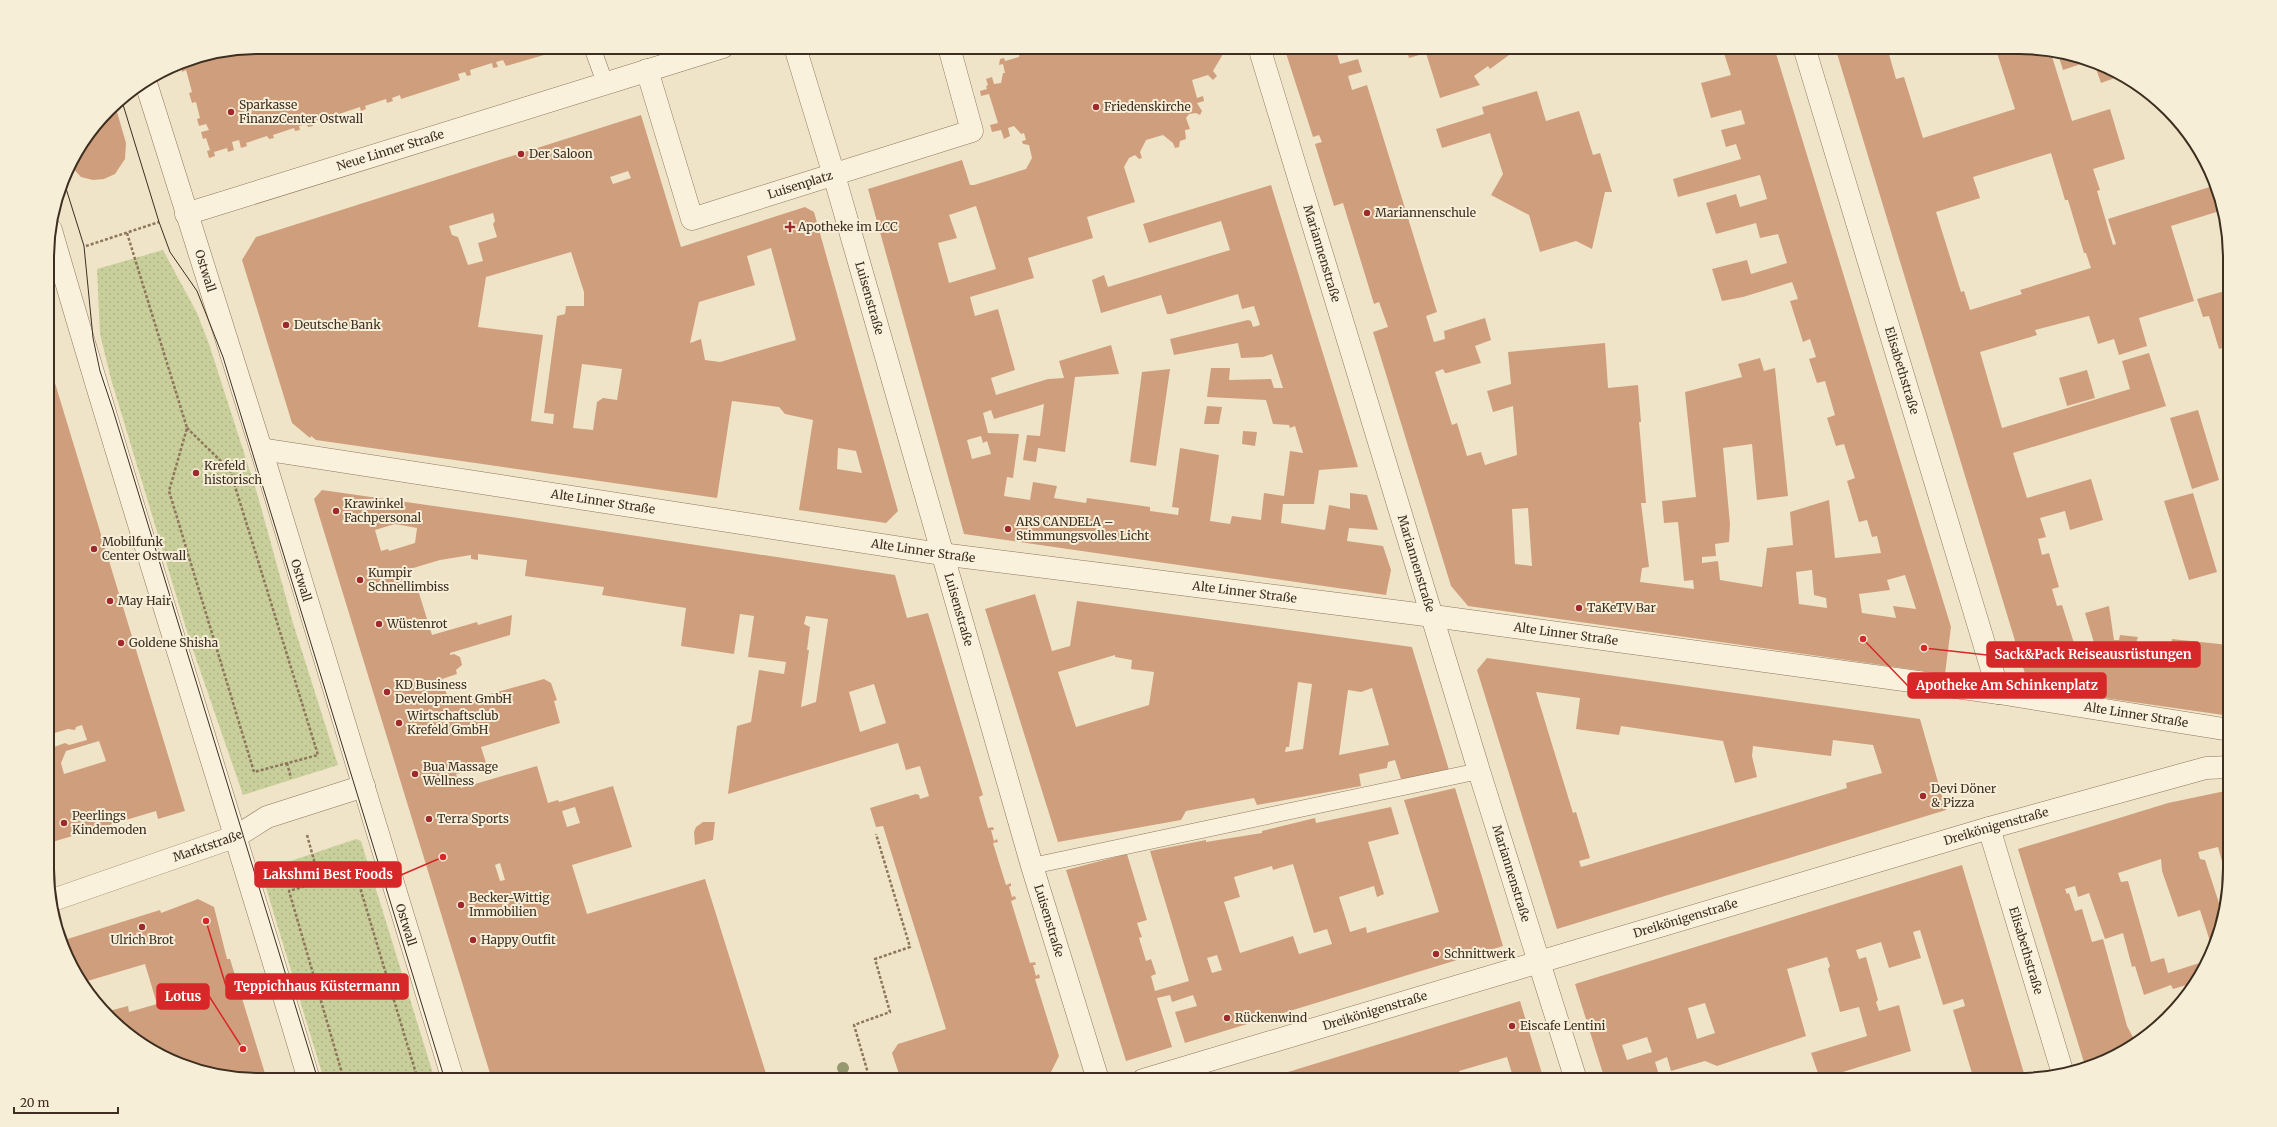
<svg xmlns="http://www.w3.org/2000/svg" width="2277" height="1127" font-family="Merriweather,serif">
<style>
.grass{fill:url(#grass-dots)}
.building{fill:#cf9f7d;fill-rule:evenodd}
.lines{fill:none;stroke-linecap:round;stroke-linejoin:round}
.service-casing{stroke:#8d765c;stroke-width:17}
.minor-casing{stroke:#8d765c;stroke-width:23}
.tertiary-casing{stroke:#8d765c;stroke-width:23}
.path{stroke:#8d765c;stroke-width:2.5;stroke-dasharray:3 2;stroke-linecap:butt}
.service{stroke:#faf1dc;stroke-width:16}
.minor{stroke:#faf1dc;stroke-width:22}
.tertiary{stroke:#faf1dc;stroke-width:22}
.tram{stroke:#3d2e20;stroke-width:1}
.tree{fill:#96986f}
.poi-dot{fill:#9e2a2b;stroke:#f7eed8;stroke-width:1.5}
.labels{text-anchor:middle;stroke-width:4;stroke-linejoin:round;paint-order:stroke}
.poi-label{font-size:12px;fill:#3d2e20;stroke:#f7eed8;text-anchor:start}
.street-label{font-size:12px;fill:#3d2e20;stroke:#f7eed8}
.rim{fill:none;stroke:#3d2e20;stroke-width:2}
.leader{fill:none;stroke:#d62828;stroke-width:1.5}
.callout-dot{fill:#d62828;stroke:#f7eed8;stroke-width:1.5}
.callout{fill:#d62828;stroke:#d62828;stroke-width:1.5}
.callout-label{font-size:13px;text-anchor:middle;font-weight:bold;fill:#fff}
</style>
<defs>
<pattern id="grass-dots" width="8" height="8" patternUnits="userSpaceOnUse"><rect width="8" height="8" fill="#c9cf9b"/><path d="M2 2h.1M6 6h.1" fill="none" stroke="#aeb285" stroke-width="1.8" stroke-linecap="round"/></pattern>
</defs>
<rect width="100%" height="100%" fill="#f0e4c8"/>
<path class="grass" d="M163,250L197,313L209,344L257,493L293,623L338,765L243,795L189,638L111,379L100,334L97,269Z
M356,839L361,841L435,1080H324L261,871Z"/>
<path class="building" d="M258,47H568V48L506,66L503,60L496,62L498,67L493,68L492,63L470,70L471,75L467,76L465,72L458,74L460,80L401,99L400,95L392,98L393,101L387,103L386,99L365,106L366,109L361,111L360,107L339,114L340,117L335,119L334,115L312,122L313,126L308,127L307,124L299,126L300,130L295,131L294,128L273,135L274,138L269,139L267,136L246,143L247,146L241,148L239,140L232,142L234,150L228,152L227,148L214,152L215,156L209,158L207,151L210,150L206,138L203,139L201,132L209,130L206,124L199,126L197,119L200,118L196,102L192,103L189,93L192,92L186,70L182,72L181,66L184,65L183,62Z
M1043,47L1229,49L1228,54H1223L1213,71L1217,76L1213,80L1208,75L1192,80L1197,98L1203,96L1204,101L1197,103L1202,111L1200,115L1196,113L1189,114L1186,118L1190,129L1185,130L1186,139L1180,141L1179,147L1175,148L1173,143L1163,135L1146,140L1140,152L1142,158L1139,159L1135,155L1129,158L1124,167L1135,202L1087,217L1093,238L1028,258L1034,278L970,297L975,316L998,309L1015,370L991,378L996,395L1048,379L1064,378L1059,361L1111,345L1119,374L1075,377L1065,452L1038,448L1036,462L1023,460L1027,435L1040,436L1044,404L994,419L991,410L983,413L988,433L1019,434L1013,478L1007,477L1004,496L1030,500L1033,482L1057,486L1054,498L1086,503L1087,498L1150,507V511L1178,515L1179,508L1172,507L1180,448L1219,455L1210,521L1230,524L1232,516L1261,520L1264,493L1284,496L1290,451L1303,453L1295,426L1290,428L1289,425L1273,424L1266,400L1207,397L1211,368H1230L1229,380L1271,379L1274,388H1283L1272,354L1263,357L1241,358L1238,343L1174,355L1170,339L1248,320L1251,321L1253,327L1260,325L1254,306L1242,309L1238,294L1171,314H1167L1161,295L1101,313L1092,280L1104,275L1108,287L1230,250L1221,221L1149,243L1143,224L1271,185L1358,467L1319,470L1314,504H1283L1281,523L1325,530L1329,505L1350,509V493L1367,495L1378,530L1349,528L1347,541L1383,546L1391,570L1386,595L964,534L868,189L962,160L970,185H974L1026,169L1032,158L1029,145L1023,144L1022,141L1026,140L1024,133L1021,134L1014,126L1008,128L1010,136L1004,139L1001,130L992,132L990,125L998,123L989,94L981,96L980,91L987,89L986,86L988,85L986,79L992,77L994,84L1001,83L1003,73H1005L1003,64L999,65L1000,59L1004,58L1005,61L1019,57L1020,51L1026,50L1028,55L1044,50ZM976,206L996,269L949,283L938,243L957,238L949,215ZM981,436L983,443L987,441L991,454L972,459L967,440Z
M1284,47H1335L1340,64L1358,59L1362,72L1348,76L1352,90L1367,85L1437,312L1426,316L1434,342L1445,339L1444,331L1485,318L1491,340L1475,346L1481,363L1447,373H1445L1443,369L1435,372L1452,425L1457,423L1467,456L1481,452L1485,465L1517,455L1513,406L1493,412L1487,391L1511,384L1508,352L1605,343L1608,388L1638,385L1641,422H1639L1646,503H1641L1649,567L1642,568L1640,582L1694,589L1693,580L1684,581L1678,522L1664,523L1662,501L1696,497L1685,392L1742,377L1738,364L1760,358L1764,371L1775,368L1788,496L1757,500L1752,444L1723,448L1730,524L1729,542L1715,544L1716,556L1702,557V563L1718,561L1720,580L1762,587L1767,548L1793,545L1790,512L1829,500L1835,558L1881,553L1877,536L1872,537L1867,520L1859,522L1847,481L1855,478L1849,460L1844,444L1836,446L1827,418L1835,415L1825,381L1817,383L1809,359L1816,357L1810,339L1803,342L1790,301L1798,299L1792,282L1743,297L1722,301L1712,269L1747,260L1751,274L1787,263L1778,234L1760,238L1756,223L1716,234L1706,203L1736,194L1740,207L1767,199L1760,175L1678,197L1673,179L1741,159L1736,144L1726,147L1721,130L1745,124L1741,110L1711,118L1701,83L1731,75L1722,47H1774L1951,627L1945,674L1468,606L1451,586L1373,332L1388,327L1379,302L1374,304L1343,203L1334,206L1315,144L1322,142L1319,135L1313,137ZM1528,508L1532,566L1515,564L1512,509ZM1812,570L1814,595L1826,598L1827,608L1799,604L1796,572ZM1905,575L1916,609L1893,606L1896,618L1862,613L1859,594L1890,590L1887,580Z
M1406,47H1520L1490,69L1488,66L1474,76L1480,85L1440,98L1426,53L1409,58Z
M1835,47H1887L1896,79L1904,77L1923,138L2015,109L1995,47L2050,50L2072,121L2110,109L2125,159L2093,169L2100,190L2097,191L2113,245L2116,244L2108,219L2216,185L2223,210L2171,226L2194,301L2139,318L2147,346L2119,355L2114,339L2098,344L2089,316L2035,330L2037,335L1980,352L2002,428L2130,389L2122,361L2149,353L2166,406L2013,453L2027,498L2091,479L2103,520L2070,530L2065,511L2040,518L2046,537L2038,539L2042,555L2049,553L2059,587L2052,589L2057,606L2062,605L2074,643L2095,646L2085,613L2109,606L2114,640H2119L2120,635L2138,637L2136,643L2148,644L2147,654L2170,657L2172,639L2229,645L2228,666H2229L2230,716L2029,687ZM2051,153L2065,200H2068L2084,253H2086L2091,268L2020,290L2022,294L1970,310L1964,291L1961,292L1936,212L1980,198L1973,177Z
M2057,51H2061L2090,61L2063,70Z
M2094,63L2112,69L2123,75L2101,83Z
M1537,91L1546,121L1579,111L1593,155L1600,153L1612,192H1605L1592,249L1576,241L1540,252L1529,215L1491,195L1503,174L1490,133L1442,148L1436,129L1484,114L1482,107Z
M115,105L126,143L125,159L115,174L104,179L93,180L81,177L69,164Z
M641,115L681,247L805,207L814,212L898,511L886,523L799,510L813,420L785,414L779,407L732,401L717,498L316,440L311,436L310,438L292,423L242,260L256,237ZM628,171L631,178L613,184L610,177ZM493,213L495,221L493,224L497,237L478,243L483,261L468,265L458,237L452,235L449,226ZM771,248L796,340L720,362L705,360L701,339L690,343L699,302L755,285L747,256ZM571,252L584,292V306H566L565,314L557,316L544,413L554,414L553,424L531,421L543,335L478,327L486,277ZM582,364L622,369L617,400L603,398L597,402L593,430L573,428ZM838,448L856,451L862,473L837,469Z
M2228,290L2229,346L2219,349L2209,316L2203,317L2197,299Z
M48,360L185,811L158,819L156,811L49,843V751L54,747L65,743L69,745L87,740L82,725L76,727L75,730L68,729L48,735ZM99,741L106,761L64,774L61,763L66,751Z
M1170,369L1156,466L1130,462L1142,372Z
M2087,370L2095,398L2067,406L2059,378Z
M1207,406L1222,407L1219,424H1204Z
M2198,410L2219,480L2192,489L2170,418Z
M1243,431L1257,432L1255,446L1242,444Z
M322,490L525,519L895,575L907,618L928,613L983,795L979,797L988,828L993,827L994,830H991L994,841L997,839L998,842L993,843L1006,885L1011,883V886L1009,887L1012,897L1015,896L1016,899L1011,901L1030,963L1035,962L1036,965H1033L1036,976L1039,974L1040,978L1035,979L1059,1056L1047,1080H901L892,1053L898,1044L946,1029L883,826L876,827L870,808L916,794L919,795L920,799L929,796L920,766L906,770L898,743L728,794L737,726L751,722L759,670L784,674L786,662L748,657L754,616L740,614L734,654L681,646L686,608L602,595L604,587L525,576L527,560L478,554V560L471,559V555L440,560L400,572L407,593L418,590L432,635L477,622L478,625L512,615L510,635L450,653V655L454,654L460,657L462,665L456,670L457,674L442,679L450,705L544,679L551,683L557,700L554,701L560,723L481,747L487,766L456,774L461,788L537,766L548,803L558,800L559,802L613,786L632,847L572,865L587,914L705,879L768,1080H492L314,499ZM395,524L417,528L415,543L389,551L388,549L381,551L375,530ZM806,616L828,619L816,702L801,707L809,650H807L810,627L804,624ZM874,684L886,723L860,732L849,692ZM575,807L580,823L567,827L562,811ZM500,863L505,880L500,881L495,865Z
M2193,493L2217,572L2189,580L2164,501Z
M1035,594L1052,651L1070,646L1077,601L1412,647L1449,770L1401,779L1395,760L1388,762L1387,768L1359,774L1361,786L1257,805L1254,798L1186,811L1181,820L1058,842L985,609ZM1115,655V657L1132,660L1131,669L1154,672L1149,705L1076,727L1058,672ZM1298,682L1312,684L1303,749L1285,752L1286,747H1289ZM1372,688L1389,745L1339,755L1348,690L1361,692Z
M1487,658L1920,719L1946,810L1557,929L1477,670ZM1536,692L1580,698L1576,729L1619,735L1621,726L1723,741L1735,783L1757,777L1752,756L1753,746L1831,756L1833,740L1873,745L1882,773L1846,783L1847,788L1581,867L1579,861L1590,858L1576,812L1573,813Z
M1455,788L1503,946L1185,1043L1175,1012L1197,1006L1193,995L1172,1002L1170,995L1157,998L1172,1047L1126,1061L1066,870L1127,854L1147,920L1137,923L1142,937L1139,938L1146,961L1151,959L1156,974L1151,976L1155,991L1189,981L1150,851L1206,840V842L1262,833V831L1315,818L1316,823L1391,807L1399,834L1368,842L1384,894L1377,897L1374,886L1339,897L1350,932L1366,927L1367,933L1439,912L1404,800ZM1293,864L1314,933L1327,929L1332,944L1299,954L1293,936L1240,953L1224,902L1240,897L1234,877L1272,866L1273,870ZM1217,955L1222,970L1212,973L1207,958Z
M2230,790L2228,883L2218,847L2198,852L2200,859L2205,860L2219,903L2226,901L2223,924L2213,951L2200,910L2178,917L2162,871L2161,859L2118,873L2121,882L2128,881L2151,962L2164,958L2168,973L2209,960L2193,985V983L2173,989L2171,985L2144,995L2135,966L2132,967L2123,933L2105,939L2089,893L2078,897L2075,886L2065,889L2067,894L2069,893L2075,911L2082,909L2092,942L2103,939L2127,1026L2135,1041L2131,1042L2133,1046L2086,1069L2018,849L2168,803Z
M703,822H715L713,840L695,845L694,832L696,827Z
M1962,865L2026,1080H1974L1953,1010L1965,1006L1963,999L1943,1005L1920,930L1913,932L1921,958L1889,968L1881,942L1856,950L1859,959L1866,957L1878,1000L1876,1002L1879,1011L1899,1005L1911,1051L1820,1079L1811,1053L1867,1036L1859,1007L1840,1012L1828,969L1830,966L1827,957L1787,969L1806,1036L1717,1066L1705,1061L1671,1071L1667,1057L1655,1062L1659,1075L1655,1077L1656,1080H1605L1575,984ZM1705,1003L1715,1033L1697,1039L1688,1008ZM1647,1037L1652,1052L1627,1060L1622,1045Z
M198,899L214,907L227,959H230L267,1080L216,1076L165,1058L129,1036L105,1012L128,1006L129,1012L157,1004L145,964L84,982L85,988L63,950L61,941L160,910L161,913Z
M1520,1001L1544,1080H1514L1507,1057L1459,1071L1461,1080H1262Z"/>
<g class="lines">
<g class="service-casing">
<path id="service" d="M592,47L605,83
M1032,866L1479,771"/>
</g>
<g class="minor-casing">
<g id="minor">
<path id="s1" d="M795,47L834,175L1032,866L1098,1080"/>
<path id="s2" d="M1259,47L1479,771L1576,1080"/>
<path id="s3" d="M1804,47L1999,693"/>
<path id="s4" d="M647,70L692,219L972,131L949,47"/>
<path id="s5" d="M186,214L723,47"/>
<path id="s6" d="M261,449L941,554L1433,616L1999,693L2230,730"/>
<path id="s7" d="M1989,828L2063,1074"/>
<path id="s8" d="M50,901L237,836L267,817L364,786"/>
<path id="s9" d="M1143,1080L1989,828L2206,768L2230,767"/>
</g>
</g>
<g class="tertiary-casing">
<g id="tertiary">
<path id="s10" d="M146,83L261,449L453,1080"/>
<path d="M51,230C133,515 225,796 309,1080"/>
</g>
</g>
<path class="path" d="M127,233L187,428L169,491L254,772L318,755L230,470L187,428
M86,246L159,222
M287,763L291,778
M307,835L320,882
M344,1080L289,891L355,871L418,1080
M870,1080L854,1025L890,1012L875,959L910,947L876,834"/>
<use href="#service" class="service"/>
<use href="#minor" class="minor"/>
<use href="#tertiary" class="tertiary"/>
<path class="tram" d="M121,98L159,222L170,252L197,291L223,357L445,1080
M64,182L84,246L93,338L100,371L113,410L318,1080"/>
</g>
<circle class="tree" cx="843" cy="1068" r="6"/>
<g class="poi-dot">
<circle cx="1096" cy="107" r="4"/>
<circle cx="231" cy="112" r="4"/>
<circle cx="521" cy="154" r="4"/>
<circle cx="1367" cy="213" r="4"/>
<path d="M788 221h4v4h4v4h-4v4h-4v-4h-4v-4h4z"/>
<circle cx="286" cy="325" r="4"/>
<circle cx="196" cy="473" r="4"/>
<circle cx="336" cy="511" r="4"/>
<circle cx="1008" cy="529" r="4"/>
<circle cx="94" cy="549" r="4"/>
<circle cx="360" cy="580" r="4"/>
<circle cx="110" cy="601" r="4"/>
<circle cx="1579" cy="608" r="4"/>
<circle cx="379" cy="624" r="4"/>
<circle cx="121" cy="643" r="4"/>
<circle cx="387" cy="692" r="4"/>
<circle cx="399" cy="723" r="4"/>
<circle cx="415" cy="774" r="4"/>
<circle cx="1923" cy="796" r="4"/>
<circle cx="429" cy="819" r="4"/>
<circle cx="64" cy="823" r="4"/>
<circle cx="461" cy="905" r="4"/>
<circle cx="142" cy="927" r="4"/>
<circle cx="473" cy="940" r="4"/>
<circle cx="1436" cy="954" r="4"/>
<circle cx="1227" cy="1018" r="4"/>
<circle cx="1512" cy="1026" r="4"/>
</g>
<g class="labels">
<g class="poi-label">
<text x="239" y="109">Sparkasse<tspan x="239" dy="14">FinanzCenter Ostwall</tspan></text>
<text x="1104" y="111">Friedenskirche</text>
<text x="529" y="158">Der Saloon</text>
<text x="1375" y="217">Mariannenschule</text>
<text x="798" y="231">Apotheke im LCC</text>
<text x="294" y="329">Deutsche Bank</text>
<text x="204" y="470">Krefeld<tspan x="204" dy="14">historisch</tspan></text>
<text x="344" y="508">Krawinkel<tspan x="344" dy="14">Fachpersonal</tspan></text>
<text x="1016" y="526">ARS CANDELA –<tspan x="1016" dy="14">Stimmungsvolles Licht</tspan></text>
<text x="102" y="546">Mobilfunk<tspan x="102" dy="14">Center Ostwall</tspan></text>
<text x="368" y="577">Kumpir<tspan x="368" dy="14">Schnellimbiss</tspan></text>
<text x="118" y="605">May Hair</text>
<text x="1587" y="612">TaKeTV Bar</text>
<text x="387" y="628">Wüstenrot</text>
<text x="129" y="647">Goldene Shisha</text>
<text x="395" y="689">KD Business<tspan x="395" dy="14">Development GmbH</tspan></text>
<text x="407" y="720">Wirtschaftsclub<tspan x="407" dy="14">Krefeld GmbH</tspan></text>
<text x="423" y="771">Bua Massage<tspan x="423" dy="14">Wellness</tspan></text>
<text x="1931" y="793">Devi Döner<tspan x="1931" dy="14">&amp; Pizza</tspan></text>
<text x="72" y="820">Peerlings<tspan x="72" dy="14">Kindemoden</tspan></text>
<text x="437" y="823">Terra Sports</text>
<text x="469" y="902">Becker-Wittig<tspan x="469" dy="14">Immobilien</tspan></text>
<text x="142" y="944" text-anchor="middle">Ulrich Brot</text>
<text x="481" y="944">Happy Outfit</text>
<text x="1444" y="958">Schnittwerk</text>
<text x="1235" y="1022">Rückenwind</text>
<text x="1520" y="1030">Eiscafe Lentini</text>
</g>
<g class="street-label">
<text dy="4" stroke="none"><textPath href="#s5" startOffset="214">Neue Linner Straße</textPath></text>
<text dy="4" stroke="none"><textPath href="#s4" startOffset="269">Luisenplatz</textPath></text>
<text dy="4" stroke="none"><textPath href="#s2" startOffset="216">Mariannenstraße</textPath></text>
<text dy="4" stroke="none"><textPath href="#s10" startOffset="197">Ostwall</textPath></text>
<text dy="4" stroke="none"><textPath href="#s1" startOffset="262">Luisenstraße</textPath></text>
<text dy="4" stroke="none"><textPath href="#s3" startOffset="338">Elisabethstraße</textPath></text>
<text dy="4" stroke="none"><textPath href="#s6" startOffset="346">Alte Linner Straße</textPath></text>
<text dy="4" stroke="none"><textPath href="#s6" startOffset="670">Alte Linner Straße</textPath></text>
<text dy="4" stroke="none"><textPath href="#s2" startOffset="540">Mariannenstraße</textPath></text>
<text dy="4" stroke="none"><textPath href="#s10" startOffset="521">Ostwall</textPath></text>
<text dy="4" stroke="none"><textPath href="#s6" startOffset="994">Alte Linner Straße</textPath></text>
<text dy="4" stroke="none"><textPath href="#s1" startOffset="586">Luisenstraße</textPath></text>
<text dy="4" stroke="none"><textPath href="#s6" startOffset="1318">Alte Linner Straße</textPath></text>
<text dy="4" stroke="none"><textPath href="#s6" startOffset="1894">Alte Linner Straße</textPath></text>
<text dy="4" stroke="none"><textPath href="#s9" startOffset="890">Dreikönigenstraße</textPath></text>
<text dy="4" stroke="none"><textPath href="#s8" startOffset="167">Marktstraße</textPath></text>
<text dy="4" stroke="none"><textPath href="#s2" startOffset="864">Mariannenstraße</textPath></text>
<text dy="4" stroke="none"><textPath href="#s9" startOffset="566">Dreikönigenstraße</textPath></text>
<text dy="4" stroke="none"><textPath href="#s1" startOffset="910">Luisenstraße</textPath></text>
<text dy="4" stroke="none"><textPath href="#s10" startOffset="881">Ostwall</textPath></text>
<text dy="4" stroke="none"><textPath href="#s7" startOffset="128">Elisabethstraße</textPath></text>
<text dy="4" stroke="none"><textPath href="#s9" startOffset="242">Dreikönigenstraße</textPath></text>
</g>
</g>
<path d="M0 0H2277V1127H0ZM258 54H2019A204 204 0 0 1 2223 258V869A204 204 0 0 1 2019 1073H258A204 204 0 0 1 54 869V258A204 204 0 0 1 258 54Z" fill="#f7eed8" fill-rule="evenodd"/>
<path class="rim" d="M258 54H2019A204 204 0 0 1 2223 258V869A204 204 0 0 1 2019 1073H258A204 204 0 0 1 54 869V258A204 204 0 0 1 258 54Z"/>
<path class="leader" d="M1924 648L1987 655M1863 639L1908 686M443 857L401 875M206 921L226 986M243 1049L209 996"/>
<g class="callout-dot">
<circle cx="1924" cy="648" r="4"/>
<circle cx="1863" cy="639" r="4"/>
<circle cx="443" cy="857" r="4"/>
<circle cx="206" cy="921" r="4"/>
<circle cx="243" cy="1049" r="4"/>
</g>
<g class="callout">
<rect x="1987" y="642" width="213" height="25" rx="4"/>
<rect x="1908" y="673" width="198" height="25" rx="4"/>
<rect x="255" y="862" width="146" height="25" rx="4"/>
<rect x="226" y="974" width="182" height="25" rx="4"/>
<rect x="157" y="984" width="52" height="25" rx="4"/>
</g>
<g class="callout-label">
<text x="2093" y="659">Sack&amp;Pack Reiseausrüstungen</text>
<text x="2007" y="690">Apotheke Am Schinkenplatz</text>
<text x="328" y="879">Lakshmi Best Foods</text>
<text x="317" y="991">Teppichhaus Küstermann</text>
<text x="183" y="1001">Lotus</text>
</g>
<path d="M14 1107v6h104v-6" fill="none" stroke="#3d2e20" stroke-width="2"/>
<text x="20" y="1107" font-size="12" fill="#3d2e20" stroke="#f7eed8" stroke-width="3" paint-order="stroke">20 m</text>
</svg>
